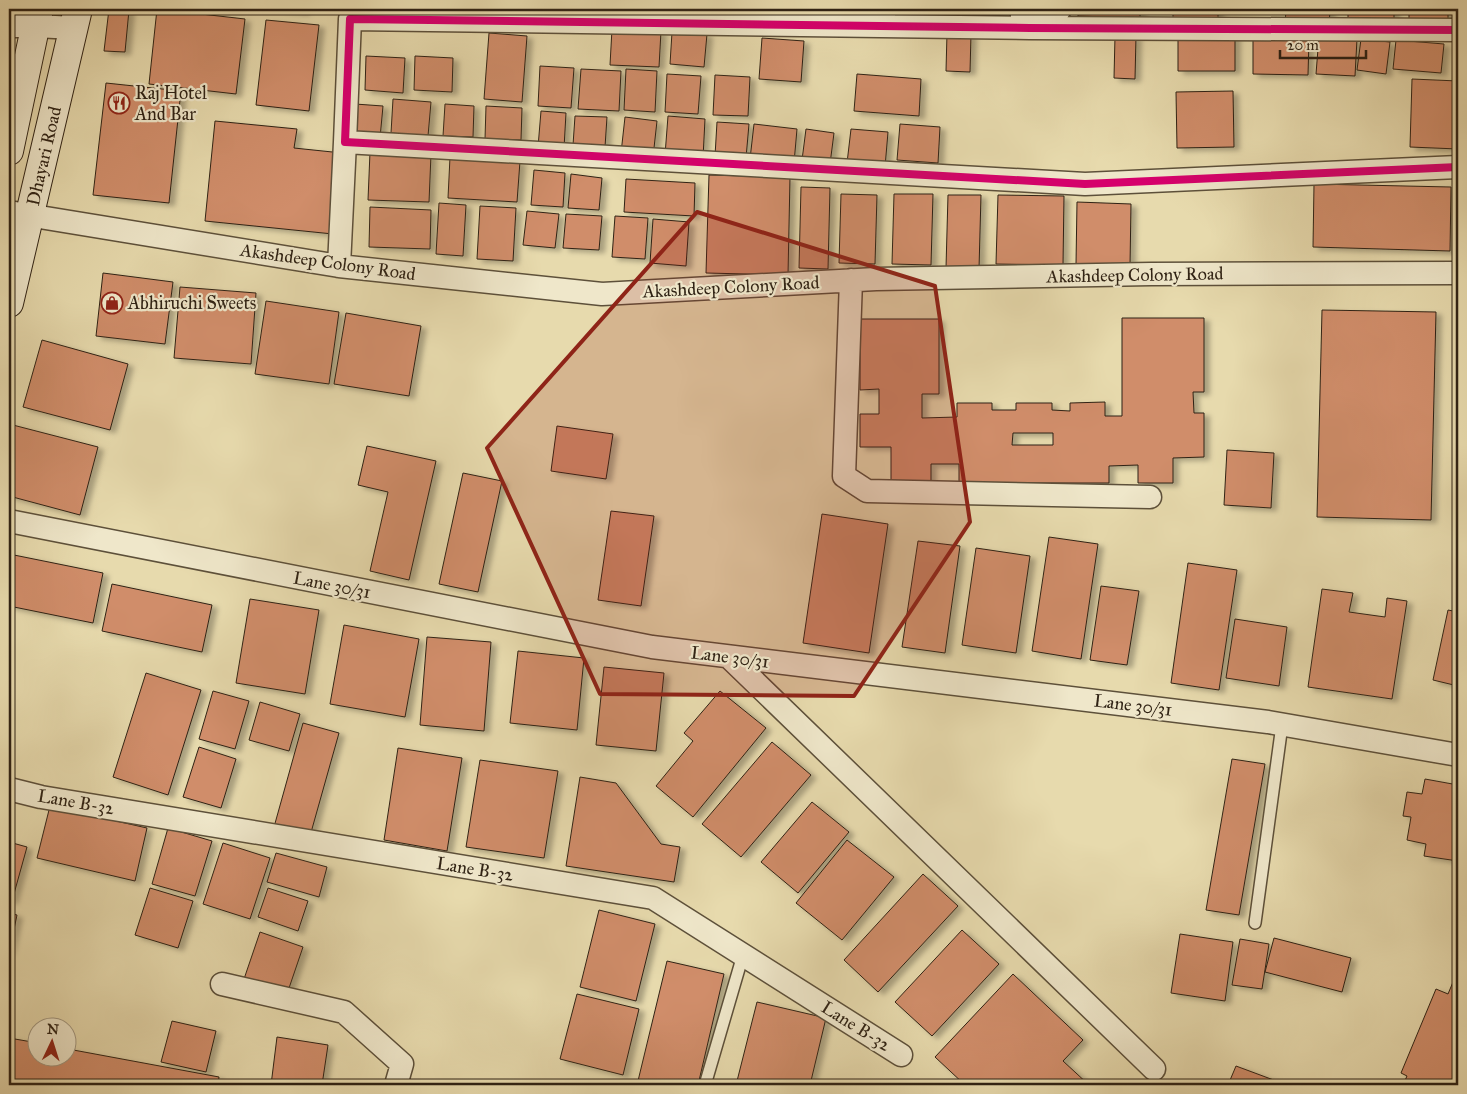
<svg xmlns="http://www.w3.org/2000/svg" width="1467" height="1094" font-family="'IM FELL Great Primer',serif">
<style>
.building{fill:#d08d6a;stroke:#2f2214;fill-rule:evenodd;filter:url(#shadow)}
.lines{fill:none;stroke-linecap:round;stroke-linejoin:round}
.service-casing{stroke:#5d503a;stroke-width:14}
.minor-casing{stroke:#5d503a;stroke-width:25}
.secondary-casing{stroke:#2f2214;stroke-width:30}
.service{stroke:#efe7ca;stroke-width:11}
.minor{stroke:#efe7ca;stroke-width:22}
.secondary{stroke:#efe7ca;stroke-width:28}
.cycleway-casing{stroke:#efe7ca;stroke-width:11}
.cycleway{stroke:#d6006c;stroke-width:8}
.marked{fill:#8f2418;fill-opacity:0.2;stroke:#8f2418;stroke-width:4;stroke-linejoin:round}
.labels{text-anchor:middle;stroke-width:4.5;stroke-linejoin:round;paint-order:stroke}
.poi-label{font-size:18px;fill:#2f2214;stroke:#efe7ca;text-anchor:start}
.street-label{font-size:18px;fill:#2f2214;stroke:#efe7ca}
</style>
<defs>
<filter id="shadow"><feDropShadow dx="5.5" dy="3" stdDeviation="2.5" flood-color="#0004"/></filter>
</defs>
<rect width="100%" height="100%" fill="#e7daad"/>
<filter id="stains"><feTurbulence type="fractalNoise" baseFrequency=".004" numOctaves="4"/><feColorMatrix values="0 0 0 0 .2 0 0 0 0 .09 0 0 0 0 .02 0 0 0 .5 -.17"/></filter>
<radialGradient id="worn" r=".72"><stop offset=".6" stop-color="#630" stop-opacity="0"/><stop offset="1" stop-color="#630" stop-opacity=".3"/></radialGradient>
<path class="building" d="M109,9L129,10L125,52L104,51Z
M157,9L245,19L236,94L149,84Z
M279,9H304V12Z
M1078,9H1140V18L1078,16Z
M1173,9H1218V20H1173Z
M1286,9H1330L1329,27L1285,25Z
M1348,9H1394V24L1348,22Z
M1409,9H1448V22L1409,21Z
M266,20L319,25L309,111L256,105Z
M612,29L661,31L659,67L610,65Z
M672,32L707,34L704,67L670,64Z
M1235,32V71H1178V33Z
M489,33L527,36L522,102L484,99Z
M947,33L971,34L970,72L946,71Z
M1115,36H1136L1135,79L1114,78Z
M1319,36L1357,39L1355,76L1316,74Z
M762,38L804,41L801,82L759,79Z
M1253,38L1309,39L1308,75L1253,74Z
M1361,39L1390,42L1386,74L1357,70Z
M1396,40L1444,44L1441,73L1393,69Z
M366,56L405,58L403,93L365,90Z
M415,56L453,58L452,92L414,90Z
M540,66L574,68L571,108L538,106Z
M581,69L621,71L619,111L578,109Z
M626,69L657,71L655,112L624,110Z
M667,74L701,76L698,114L665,112Z
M857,74L921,79L919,116L854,111Z
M715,75L750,77L748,116L713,115Z
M1412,79L1458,81V149L1410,147Z
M106,83L181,91L169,203L93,195Z
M1233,91L1234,147L1177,148L1176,92Z
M393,99L431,102L428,136L391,133Z
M355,104L383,106L380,138L352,135Z
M445,104L474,106L473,137L443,136Z
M486,106L522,108L521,140L485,139Z
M541,111L566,113L564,148L538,147Z
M575,116L607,117L605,147L573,145Z
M668,116L705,119L703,158L665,155Z
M625,117L657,121L653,157L621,153Z
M215,121L297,129L294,148L342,153L333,234L205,221Z
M717,122L749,124L746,158L715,156Z
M754,124L797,129L794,163L750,159Z
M900,124L940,127L938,163L897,160Z
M806,129L834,133L830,164L802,160Z
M851,129L888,132L885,167L847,163Z
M370,152L431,154L429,202L368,200Z
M450,157L520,161L517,202L448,198Z
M534,170L565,173L563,207L531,205Z
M571,174L602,178L599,210L568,208Z
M709,175L790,177L788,275L706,273Z
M626,179L695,183L694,216L624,212Z
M1314,184L1451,187L1450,251L1313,247Z
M801,187L830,188L828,269L799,268Z
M841,194L877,195L875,264L839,263Z
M894,194H933L931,265L892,264Z
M948,195H981L979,269L946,268Z
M998,195L1064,196L1063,265L996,264Z
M1077,202L1131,204L1130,266L1076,264Z
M439,203L466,205L463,256L436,254Z
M480,206L516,208L513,261L477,259Z
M370,207L431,210L430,249L369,247Z
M527,211L559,214L555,248L523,245Z
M566,214L602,216L599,250L563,248Z
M615,216L648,218L645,259L612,257Z
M653,219L689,222L686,266L650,263Z
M103,273L173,282L165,344L96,336Z
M180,287L256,293L251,364L174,358Z
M266,301L339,312L329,384L255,374Z
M1322,310L1436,312L1431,520L1317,517Z
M346,313L421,326L409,396L334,384Z
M1122,318H1204V392H1193L1194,413H1204V457L1173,458V483H1138V465L1109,466V483H959V464H931V483L891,484V447H860V414H879V389L860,390V319H939V394H922V418L957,417V403H992V410H1016V403H1052V410L1070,411V403L1105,402V416H1122ZM1013,433H1053V445H1012Z
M42,340L128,364L110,430L23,407Z
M9,424L98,447L80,515L9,496Z
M557,426L613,434L606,479L551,471Z
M367,446L436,461L409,580L370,571L388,492L358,485Z
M1227,450L1274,453L1271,508L1224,505Z
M463,473L502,481L478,592L439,584Z
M611,511L654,516L641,606L598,600Z
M822,514L888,524L869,653L803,643Z
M1049,537L1098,544L1081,659L1032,651Z
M918,541L960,546L945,653L902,647Z
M976,548L1030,556L1016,653L962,645Z
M9,554L103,573L93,623L9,606Z
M1188,563L1237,570L1219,690L1171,683Z
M112,584L212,605L202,652L102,631Z
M1101,586L1139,591L1127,665L1090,660Z
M1322,589L1353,593L1349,612L1385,617L1387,598L1407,601L1392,699L1308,687Z
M250,599L319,610L305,694L236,683Z
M1448,610L1458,612V686L1433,680Z
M1235,619L1287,627L1279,686L1226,678Z
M344,625L419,639L405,717L330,704Z
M427,637L491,642L484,731L420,725Z
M518,651L584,658L577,730L510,723Z
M604,667L664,673L656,751L596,745Z
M146,673L201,690L168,795L113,777Z
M213,691L249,701L235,749L199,739Z
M720,691L766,728L693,817L656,786L693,741L684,733Z
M260,702L300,714L289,751L249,740Z
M303,723L339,733L310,836L274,827Z
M772,742L811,775L741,857L702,824Z
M199,747L236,759L221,808L183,797Z
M398,748L462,758L447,851L384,840Z
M1232,759L1265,764L1239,915L1206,910Z
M480,760L558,771L544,858L466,847Z
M580,777L616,783L661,844L680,847L674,882L566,866Z
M1425,779L1458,785V861L1424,856L1426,844L1407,840L1411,817L1403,816L1407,792L1422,794Z
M812,802L849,832L798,893L761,862Z
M50,806L147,828L135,881L37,858Z
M168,828L212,841L195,896L152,884Z
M847,840L894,877L842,940L796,903Z
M9,842L27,847L12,901H9Z
M223,843L270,858L250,919L203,904Z
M276,853L327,867L319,897L267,882Z
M923,874L958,906L878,992L844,960Z
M150,888L193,901L178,948L135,935Z
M268,888L308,901L298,931L258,917Z
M599,910L655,924L636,1001L580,987Z
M9,913L17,915L9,953Z
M962,930L999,964L932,1036L895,1002Z
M260,932L303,947L287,994L244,979Z
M1180,934L1233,942L1225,1001L1171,993Z
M1274,938L1351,958L1342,992L1265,972Z
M1240,939L1269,944L1262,989L1232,985Z
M667,961L724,974L698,1085H637Z
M1458,970V1085H1403L1407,1076L1401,1073L1436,989L1448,994Z
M1013,974L1083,1040L1063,1061L1089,1085H965L935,1057Z
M577,994L639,1009L623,1075L560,1059Z
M757,1002L826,1018L810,1085H736Z
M172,1021L216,1031L206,1072L161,1062Z
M277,1037L328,1045L322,1085H271Z
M9,1038L38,1043V1056H68V1049L219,1077L218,1085H9Z
M1236,1066L1287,1085H1228Z
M534,1082L548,1085H533Z"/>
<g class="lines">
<g class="service-casing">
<path id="service" d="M1255,923L1282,725
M705,1085L743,955"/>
</g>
<g class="minor-casing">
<path id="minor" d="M813,9L885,11
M1022,16C1036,17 1048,14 1060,9
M9,26H36L74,28
M1458,30L1030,28L350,19L345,142L1085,184L1458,167
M9,212L339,266L602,294L876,279L1151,274L1458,273
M339,266L345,142
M851,280L844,476L867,491L1150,497
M9,521L652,647L1268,722L1458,755
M729,657L1154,1069
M9,789L41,797L653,898L901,1055
M222,984L344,1012L402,1064L396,1085"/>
</g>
<g class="secondary-casing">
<path id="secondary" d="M9,151L39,9
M9,303L78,9"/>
</g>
<use href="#service" class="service"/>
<use href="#minor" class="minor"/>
<use href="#secondary" class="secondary"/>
<g class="cycleway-casing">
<path id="cycleway" d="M1458,30L1030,28L350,19L345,142L1085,184L1458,167"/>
</g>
<use href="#cycleway" class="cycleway"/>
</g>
<path class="marked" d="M697,212L935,286L970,522L854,696L600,694L487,448Z"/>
<defs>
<g id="restaurant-ring" transform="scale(1.125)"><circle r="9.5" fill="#efe7ca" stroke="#8f2418" stroke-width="1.5"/><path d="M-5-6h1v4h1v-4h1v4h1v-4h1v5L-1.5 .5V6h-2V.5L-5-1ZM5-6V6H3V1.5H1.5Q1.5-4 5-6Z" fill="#8f2418"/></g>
<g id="shop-ring" transform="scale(1.125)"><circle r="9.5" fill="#efe7ca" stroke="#8f2418" stroke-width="1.5"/><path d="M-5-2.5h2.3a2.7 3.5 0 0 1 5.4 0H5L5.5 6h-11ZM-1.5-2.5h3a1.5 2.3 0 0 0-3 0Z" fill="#8f2418"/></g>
</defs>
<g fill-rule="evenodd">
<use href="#restaurant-ring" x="119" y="103"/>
<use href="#shop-ring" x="112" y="303"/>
</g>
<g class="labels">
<g class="poi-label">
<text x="135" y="99">Raj Hotel<tspan x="135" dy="21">And Bar</tspan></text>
<text x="128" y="309">Abhiruchi Sweets</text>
</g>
<g class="street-label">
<text transform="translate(44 156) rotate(-77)" y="6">Dhayari Road</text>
<text transform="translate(328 262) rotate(8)" y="6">Akashdeep Colony Road</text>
<text transform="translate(1135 275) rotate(-1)" y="6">Akashdeep Colony Road</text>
<text transform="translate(731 287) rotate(-3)" y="6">Akashdeep Colony Road</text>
<text transform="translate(332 585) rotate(11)" y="6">Lane 30/31</text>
<text transform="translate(730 657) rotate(7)" y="6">Lane 30/31</text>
<text transform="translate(1133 705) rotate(7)" y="6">Lane 30/31</text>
<text transform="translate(76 802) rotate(10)" y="6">Lane B-32</text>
<text transform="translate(475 869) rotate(9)" y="6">Lane B-32</text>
<text transform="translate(856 1026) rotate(32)" y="6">Lane B-32</text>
</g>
</g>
<rect width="1467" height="1094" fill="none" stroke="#e7daad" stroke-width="30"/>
<rect x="10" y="10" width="1447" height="1074" fill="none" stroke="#2f2214" stroke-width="2.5"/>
<rect x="15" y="15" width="1437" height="1064" fill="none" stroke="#2f2214"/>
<g transform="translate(52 1042) rotate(4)"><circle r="24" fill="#efe7ca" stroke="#a29881"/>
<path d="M0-4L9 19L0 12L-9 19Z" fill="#8f2418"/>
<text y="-8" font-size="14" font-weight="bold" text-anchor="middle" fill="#2f2214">N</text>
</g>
<path d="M1280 50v8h86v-8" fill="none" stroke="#2f2214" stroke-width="2.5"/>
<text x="1287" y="50" font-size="15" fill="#2f2214" stroke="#efe7ca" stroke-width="4" paint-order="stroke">20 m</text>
<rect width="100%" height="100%" filter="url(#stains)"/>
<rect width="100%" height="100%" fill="url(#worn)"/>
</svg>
